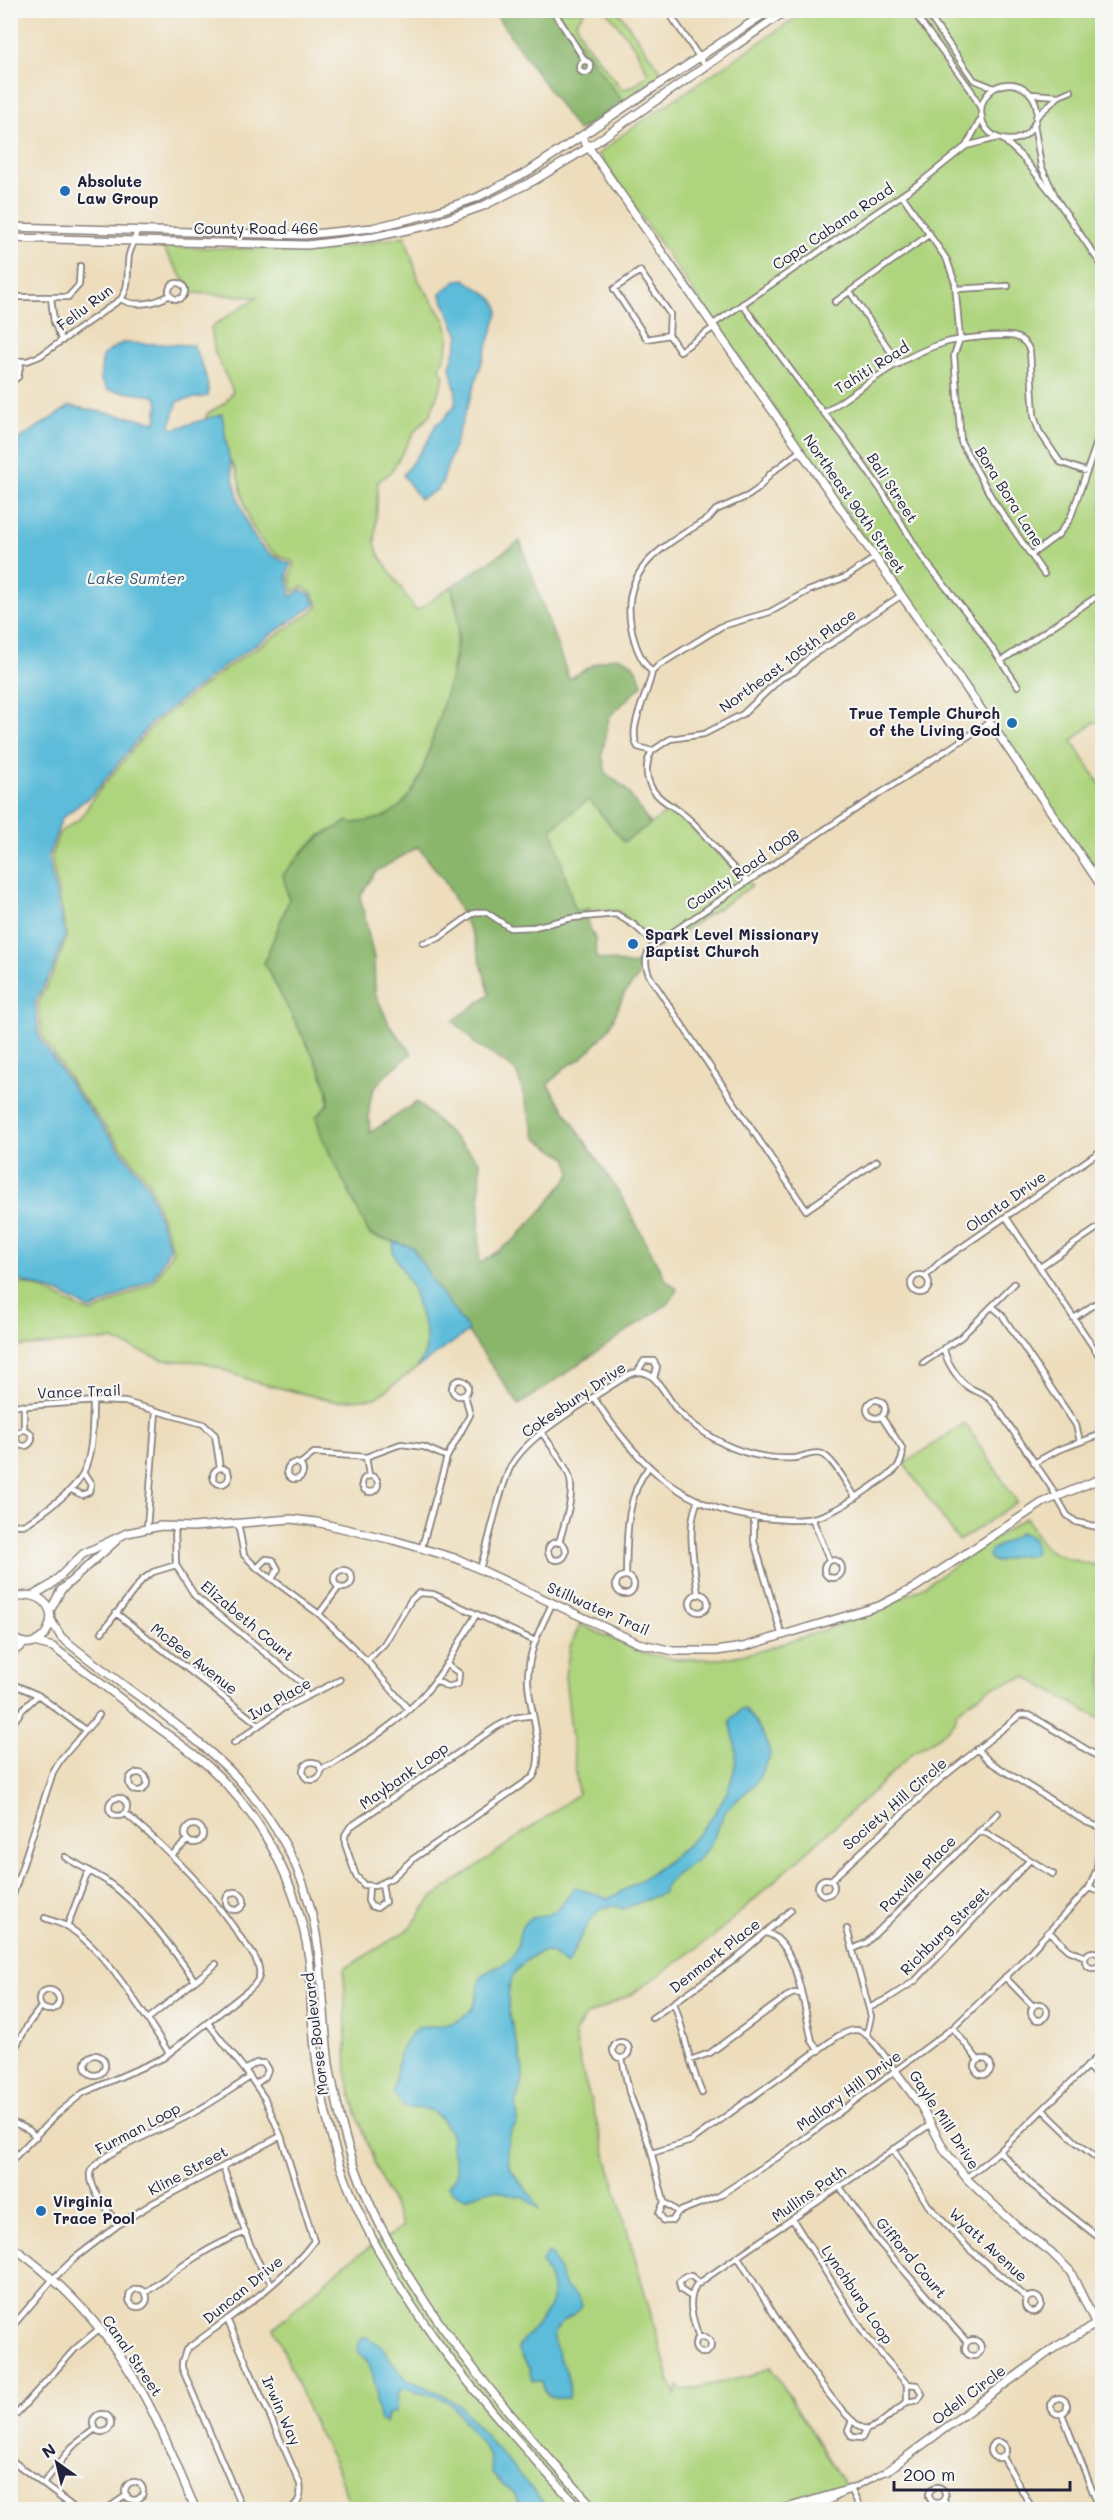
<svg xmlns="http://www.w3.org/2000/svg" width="1113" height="2520" font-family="Mali,sans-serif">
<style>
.green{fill:#aed47d;stroke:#687b5c;stroke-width:1.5}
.forest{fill:#8ab66c;stroke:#566c54;stroke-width:1.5;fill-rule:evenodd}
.water{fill:#5bbcda;stroke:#3e6f8a;stroke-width:1.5}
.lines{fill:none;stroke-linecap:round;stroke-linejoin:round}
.street-casing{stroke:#88807c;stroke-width:8}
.secondary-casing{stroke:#88807c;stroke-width:10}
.street{stroke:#fff;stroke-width:4.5}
.secondary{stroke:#fff;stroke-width:7}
.poi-dot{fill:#1f6fb2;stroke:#f6f6f2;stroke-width:2}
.labels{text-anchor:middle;stroke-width:4.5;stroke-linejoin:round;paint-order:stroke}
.poi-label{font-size:15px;font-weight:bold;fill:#22223b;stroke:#f6f6f2;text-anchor:start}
.street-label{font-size:15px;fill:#22223b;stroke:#f6f6f2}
.water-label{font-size:16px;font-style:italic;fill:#365873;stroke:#f6f6f2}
</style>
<rect width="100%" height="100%" fill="#f6f6f2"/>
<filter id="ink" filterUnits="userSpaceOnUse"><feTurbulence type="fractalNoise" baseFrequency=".0167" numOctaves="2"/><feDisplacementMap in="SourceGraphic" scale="12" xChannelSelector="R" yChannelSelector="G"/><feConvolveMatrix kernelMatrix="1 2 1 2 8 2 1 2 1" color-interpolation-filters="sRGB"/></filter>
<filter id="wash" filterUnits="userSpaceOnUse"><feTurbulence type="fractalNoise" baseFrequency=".008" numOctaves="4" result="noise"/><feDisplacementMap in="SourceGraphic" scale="24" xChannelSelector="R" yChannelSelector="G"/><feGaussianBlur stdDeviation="1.35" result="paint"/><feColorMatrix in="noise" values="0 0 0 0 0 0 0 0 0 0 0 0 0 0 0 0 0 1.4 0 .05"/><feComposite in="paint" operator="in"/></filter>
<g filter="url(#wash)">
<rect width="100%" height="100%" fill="#edddbc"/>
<path class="green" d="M556,11H585L576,22L583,40L623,90L635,85L648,74L636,49L607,11H618L663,74L623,102Z
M806,11H1102V722L1093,723L1072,741L1102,787V882L598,154L629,130Z
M405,236L419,281L445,320L449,334L447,350L440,368L444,377L430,415L415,431L391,472L378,482L375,543L379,555L416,611L451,587L452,589L459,622L449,689L417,787L401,805L383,820L352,823L321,835L304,850L283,875L289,900L264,963L320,1069L328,1091L329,1154L340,1171L370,1235L394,1242L393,1252L412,1287L426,1332V1350L418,1367L376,1398L334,1401L255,1382L203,1362L163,1360L112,1340L14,1347V1330H11L10,1284C37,1279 68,1305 92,1313L154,1282L173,1250L149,1182L76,1089L42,1036L38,1003L54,972L67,935L51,857L59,833L82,817L93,798L154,724L232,664L306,616L317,607L318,603L311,592L302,587L293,592L290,576L294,565L292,561C250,548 246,509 237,473C235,467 230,462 228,456C224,443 224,428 222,415L205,421L207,414L225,403L233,391L215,353L211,327L257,297L193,293L162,247L311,250L351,246Z
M589,799L624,842L672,809L752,886L658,948L619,911L589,909L575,912L552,828Z
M965,1423L1017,1502L959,1541L904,1464Z
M1026,1517C1032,1528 1038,1541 1048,1549C1062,1559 1086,1563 1102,1566V1720L1026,1677L992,1687L957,1711L955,1722L940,1736L912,1753L878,1787L714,1936L632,1994L586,2016L574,2033L582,2070L670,2382L676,2395L678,2386L683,2390L690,2389L751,2376L771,2367L846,2487L807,2497L771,2510L351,2509L336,2466L314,2424L274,2328L347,2262L403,2227L379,2175L356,2112L347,2077L344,1969L409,1929L432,1898L578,1794L565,1676L570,1647L580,1624L640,1652L675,1659H721L760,1651L825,1630L916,1591Z"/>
<path class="forest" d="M493,11H556L623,102L578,131Z
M520,541L569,679C597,663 630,637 642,685L609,717L602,755L606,773L625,788L650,824L624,842L589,799L552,828L575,911L589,909L587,921L595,939L596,958L633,965L638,962V977L624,994L610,1027L595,1045L582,1058L564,1068L548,1085L623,1199L666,1280L677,1289L670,1302L519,1405L438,1289L412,1247L370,1235L321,1135L316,1117L329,1103L328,1091L320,1069L264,963L289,900L283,875C307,846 315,837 349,821L352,823C374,820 385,820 402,804C422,784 427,756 435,730C448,686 470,633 451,587ZM418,847L444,880L473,936L490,994L453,1021L468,1034L475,1044L507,1064L517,1073L536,1138L568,1159L571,1174L544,1208L515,1239L479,1264L480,1162L417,1102L370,1133C365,1083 378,1083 412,1053L390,1026L375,993L374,958L360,897L375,872Z"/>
<path class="water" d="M465,279C475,290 500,295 498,313L442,483L437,490L420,499L403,475L428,441L436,424L443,420L455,405L456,393L450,367L459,336L440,293L458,280Z
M122,343L193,345C200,359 210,380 208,396L178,401L170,426L174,429L222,414C227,449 237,518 260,545C269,555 279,560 291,564L287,575L291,597L301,590L310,594L316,604L230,662L152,722L93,794L62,818L48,857L65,935L52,971L35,1002L39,1037L74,1090L147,1184L170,1248L153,1279L91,1310L60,1293L18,1280L11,1281L10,445L70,406L156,422L158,403L155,396L108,390L100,379L103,355Z
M394,1242L412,1247L438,1289L469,1331L418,1367L426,1350V1332L412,1287L393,1252Z
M1020,1533C1033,1536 1037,1542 1034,1555L1015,1556L995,1562L990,1559L989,1555L993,1549Z
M745,1709L759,1728L768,1744L770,1755L767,1762L756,1783L726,1810L709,1847L699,1858L674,1877L665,1887L663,1893L623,1909C592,1892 578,1949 566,1966C557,1956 549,1947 535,1955C486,1983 518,2030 523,2071C525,2081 519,2088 517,2097C515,2105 518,2112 517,2120C517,2125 513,2128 511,2132C507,2141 506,2155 509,2164C514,2181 534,2193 539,2209L524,2197C514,2197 508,2193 499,2191C487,2188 477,2195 465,2198L452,2191L448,2186C463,2171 456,2165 451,2148C450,2143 452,2144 452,2139C451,2130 441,2117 433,2112C425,2106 415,2109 406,2108L393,2093L399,2054L407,2039L417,2028C441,2027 471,2024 477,1996C478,1988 478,1980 484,1974C494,1966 507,1967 514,1954C522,1940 515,1930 530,1918C557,1916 561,1906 575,1887L608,1899C661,1871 731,1822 736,1757C737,1746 732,1732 730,1721L740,1710Z
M546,2254H550C559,2263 558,2278 567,2288C573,2295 580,2295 582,2306C578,2315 563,2318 557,2328C549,2344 561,2359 567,2373C571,2381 569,2390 568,2398C552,2399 546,2399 542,2382L532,2381L529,2368L518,2349C521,2340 526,2336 532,2330C558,2301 557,2295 542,2262Z
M364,2337L371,2339L383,2348L404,2378L443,2395L459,2405L549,2509H521L514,2494L492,2474L489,2454L452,2405C442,2398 433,2394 421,2393C415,2393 409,2389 403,2388L397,2395L396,2412L388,2414L386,2423L380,2421L375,2401L377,2393L373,2376L368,2362L360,2354L357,2347L359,2341Z"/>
</g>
<g filter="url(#ink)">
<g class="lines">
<g class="street-casing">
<path id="street" d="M553,10L585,61
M667,10L706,67
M912,10L971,90L981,109
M925,10L974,80L994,88
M579 67a6 6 0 1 1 12 0a6 6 0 1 1-12 0Z
M981 112a28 28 0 1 1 56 0a28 28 0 1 1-56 0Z
M1031,94L1059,96L1036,117
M1059,96L1071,91
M982,117L966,146L997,138
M1003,139L1024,159L1057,200L1041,166L1034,124
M902,195L947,260L955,283L960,339L954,355L961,442L993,500L1044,574
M1057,200L1102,266
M169 291a8 8 0 1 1 16 0a8 8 0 1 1-16 0Z
M957,289L1008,286
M850,292L899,364
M10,297H68L79,285L80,266
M51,298L54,322L62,341
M121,299C135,308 156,303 170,295
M835,302L930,234
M742,304L813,400L843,436L883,493L922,557L977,626L1018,686
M712,325L921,182L966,146
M669,335L670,314L640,271L614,289L647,339L669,335L680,351L713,328
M10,361H27L40,356L121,299C131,285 126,271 129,255C131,246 136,241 136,231
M10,382L18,377L21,361
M824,413C862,388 900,356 944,343C961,338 978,337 995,336C1010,335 1023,334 1030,351L1034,416L1039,431L1060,462L1087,472
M1031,555L1058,535L1070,519L1102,428
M1001,661L1102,593
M652,672L659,665L722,626L770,612L808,591L846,577L876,557
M652,751L670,739L704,734L743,714L781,678L794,672L812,655L849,633L861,622L902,595
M748,881C722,862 706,830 679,811C669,804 657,798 651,787C645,775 646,762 652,751L638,747C626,729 649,693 652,672C640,660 634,643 631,626C620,566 666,545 709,518L716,510L748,496L758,489L771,473L800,451
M423,943L439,938L472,914L480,912H486L510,928L534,927L572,918L616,914L634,925L655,944
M877,1161L806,1210L650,977C644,964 644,954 655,944L830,826L990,722
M1006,1217L1102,1360
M1040,1267L1102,1225
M911 1284a9 9 0 1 1 18 0a9 9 0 1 1-18 0Z
M925,1277L939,1263L1102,1150
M992,1306L1002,1315L1076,1425L1080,1441
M1074,1318L1102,1299
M944,1348C945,1360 959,1382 970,1388C979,1393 987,1394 994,1403L1051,1487L1067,1515L1076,1522L1102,1528
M923,1363L961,1337L1014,1284
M638,1371L644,1361H654L657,1367L654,1378
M452 1388a8 8 0 1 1 16 0a8 8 0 1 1-16 0Z
M594,1398C636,1462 682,1511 763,1518C779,1519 798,1522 814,1518C837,1512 855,1498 874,1485C887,1476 906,1467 902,1448L881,1416
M867 1409a9 9 0 1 1 18 0a9 9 0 1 1-18 0Z
M10,1405L26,1406L97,1401L125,1402L203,1424L215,1435L220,1468
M24,1406V1429
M16 1438a8 8 0 1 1 16 0a8 8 0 1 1-16 0Z
M542,1433C551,1446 562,1459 568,1473C577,1493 564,1522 559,1543
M366,1457L369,1475
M287 1471a8 8 0 1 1 16 0a8 8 0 1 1-16 0Z
M1034,1463L1058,1450L1102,1434
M300,1464L314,1453L366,1457L401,1444L424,1447L447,1457
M213 1476a8 8 0 1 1 16 0a8 8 0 1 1-16 0Z
M362 1484a8 8 0 1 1 16 0a8 8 0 1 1-16 0Z
M72,1490L82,1495L89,1492L91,1485L84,1474
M754,1517V1541L782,1636
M812,1518L830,1561
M238,1523L244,1555L257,1568L319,1614L367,1661L409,1710
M10,1524L23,1525L29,1522C89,1480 92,1473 93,1401
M175,1526L176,1565L195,1596L302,1683L306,1696
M147,1528L156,1411
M548 1551a9 9 0 1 1 18 0a9 9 0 1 1-18 0Z
M422,1547L447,1457L470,1415L465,1395
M824 1569a9 9 0 1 1 18 0a9 9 0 1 1-18 0Z
M257,1568L266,1559L273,1560L278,1569L272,1579
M480,1568C491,1537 496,1501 509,1470C525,1434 594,1398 628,1375C654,1362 664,1395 678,1411C689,1422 701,1431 715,1439C738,1453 768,1460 795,1458C804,1457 813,1451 822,1454C834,1459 848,1487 856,1498
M334 1579a9 9 0 1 1 18 0a9 9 0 1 1-18 0Z
M626,1576C627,1540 625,1498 648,1468
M616 1585a9 9 0 1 1 18 0a9 9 0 1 1-18 0Z
M690 1603a9 9 0 1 1 18 0a9 9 0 1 1-18 0Z
M698,1595C695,1564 685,1530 698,1500
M116,1613L258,1724
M319,1614L339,1587
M102,1632L142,1580L153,1572L176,1565
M367,1661L384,1644L411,1600L419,1593L433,1594L535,1641
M435,1680L448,1687L458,1684L459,1673L446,1664
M17,1686L38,1695L85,1730
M533,1715L513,1718L496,1727L350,1827L345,1835V1844L356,1876L364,1885L375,1886L392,1878L413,1859L533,1777C547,1754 529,1709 528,1682C527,1653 540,1629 552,1604
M10,1727L23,1709L38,1695
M234,1743L282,1709L340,1680
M977,1749L990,1762L1086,1822L1102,1828
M303 1771a9 9 0 1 1 18 0a9 9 0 1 1-18 0Z
M321,1769L331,1765C365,1743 400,1723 426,1692C446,1669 460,1641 476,1615
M129 1782a9 9 0 1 1 18 0a9 9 0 1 1-18 0Z
M109 1807a9 9 0 1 1 18 0a9 9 0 1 1-18 0Z
M185 1834a9 9 0 1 1 18 0a9 9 0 1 1-18 0Z
M978,1832L986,1833L1053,1874
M172,1855L188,1840
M65,1857C78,1865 92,1872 105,1880C142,1905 170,1945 195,1981
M818 1887a8 8 0 1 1 16 0a8 8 0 1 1-16 0Z
M831,1880L937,1782L1020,1715H1029L1035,1718L1102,1759
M369,1886L368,1901L371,1906L377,1908L385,1902L382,1884
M1089,1888L1102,1892
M226 1901a9 9 0 1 1 18 0a9 9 0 1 1-18 0Z
M10,1904L53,1772L61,1759L99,1715
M45,1918C52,1921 60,1923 66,1926C104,1947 146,2017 169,2053
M67,1927L85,1879L90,1871
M847,1929L871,2016L867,2034
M1049,1932L1069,1950L1085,1957
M766,1933C797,1939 805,2014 812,2041L819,2051
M853,1949L866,1943L998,1813
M1085 1960a8 8 0 1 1 16 0a8 8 0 1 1-16 0Z
M1005,1977L1033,2006
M39 2000a10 10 0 1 1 20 0a10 10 0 1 1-20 0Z
M674,2003C685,2033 689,2064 702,2093
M1031 2012a8 8 0 1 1 16 0a8 8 0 1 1-16 0Z
M869,2008L890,1997L915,1981L1030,1860
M652,2018L733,1961L791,1910
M148,2019L216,1964
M208,2023L245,2070L265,2099L281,2136L314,2241C281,2285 230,2316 186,2350L182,2362V2368L243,2510
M953,2028L978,2060
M613 2050a8 8 0 1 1 16 0a8 8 0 1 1-16 0Z
M85 2065a10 10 0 1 1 20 0a10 10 0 1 1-20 0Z
M10,2057L29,2023L41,2007
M622,2058L629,2092L650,2147L664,2202L678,2212L719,2196L790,2149L954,2027L1020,1963L1089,1888L1097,1869L1101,1828
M975 2067a8 8 0 1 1 16 0a8 8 0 1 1-16 0Z
M690,2060L710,2053L786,1997L794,1993L801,1994
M1087,2066L1102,2081
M245,2070L256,2063H264L268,2070L265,2077L256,2084
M1043,2110L1076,2142L1102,2162
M10,2121L29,2130L36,2137
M893,2149L928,2205L969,2249L1027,2298
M999,2151L1031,2184L1102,2240
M652,2153L691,2141L838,2036C844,2034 850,2029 856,2030C869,2030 888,2061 896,2072
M10,2162L56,2115L83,2093L163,2058L250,1989C256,1984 261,1977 259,1969C258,1959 249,1949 243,1941C211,1892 169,1850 125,1813
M223,2167C237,2205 247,2251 272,2284
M966,2178L1002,2149L1102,2052
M840,2187L877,2240L967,2342
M664,2202L659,2213L664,2221H672L678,2212
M118,2225C109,2211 89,2190 91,2173C95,2154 166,2128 184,2118C207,2106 229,2091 250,2077
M738,2257C760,2291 834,2418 866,2430L878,2425L907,2402V2384L866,2336L793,2220
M129 2298a9 9 0 1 1 18 0a9 9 0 1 1-18 0Z
M145,2293C179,2268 206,2247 246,2232
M1025 2304a8 8 0 1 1 16 0a8 8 0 1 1-16 0Z
M690,2296L681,2290L679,2282L686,2276H691L700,2283
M227,2319L300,2484C302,2495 299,2505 288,2510
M10,2329L53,2279L75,2258L118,2225L153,2203L281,2136
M695 2345a8 8 0 1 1 16 0a8 8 0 1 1-16 0Z
M699,2338C693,2318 686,2304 696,2285L931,2124
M965 2348a8 8 0 1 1 16 0a8 8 0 1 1-16 0Z
M907,2384L917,2385L922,2394L918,2400L907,2402
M1051 2406a8 8 0 1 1 16 0a8 8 0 1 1-16 0Z
M1062,2414L1100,2510
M93 2423a9 9 0 1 1 18 0a9 9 0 1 1-18 0Z
M852,2420L848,2430L852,2437L862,2438L866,2430
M10,2421L75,2349L99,2329
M990 2450a8 8 0 1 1 16 0a8 8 0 1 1-16 0Z
M1003,2457L1033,2510
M10,2459L77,2510
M125 2491a9 9 0 1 1 18 0a9 9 0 1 1-18 0Z
M43,2484L72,2447L95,2429
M929 2495a8 8 0 1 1 16 0a8 8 0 1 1-16 0Z
M943,2500L951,2510
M105,2510L127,2495
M861,2510L851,2489L887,2471"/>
</g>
<g class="secondary-casing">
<path id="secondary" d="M582,138L990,722L1102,887
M10,227L304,235L372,228L426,215L476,198L529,171L770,10
M10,238L307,245L374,237L430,225L483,206L535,180L589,147L787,10
M32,1596L51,1585L83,1554L127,1533L161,1526L193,1527L291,1519L316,1522L393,1540L458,1559L638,1643L673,1651H716L743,1647L879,1606L914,1588L1042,1503L1102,1478
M10,1603C17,1597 25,1594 33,1596C69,1605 44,1663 10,1636
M50,1611L61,1590L117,1540
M51,1620L61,1637C113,1680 171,1716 221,1762C247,1785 269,1816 286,1846C326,1918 319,1986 329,2064C332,2083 337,2102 341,2121C376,2267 496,2401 596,2510
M34,1642L53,1647C84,1670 115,1694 145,1718C166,1734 189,1749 208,1766C263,1816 298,1885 309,1958C312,1977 310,1997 312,2016C316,2072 326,2129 346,2181C395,2306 490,2413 581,2510
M10,1654L25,1643
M896,2072L921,2106L945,2151L968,2180L1015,2225L1051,2252L1070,2271L1096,2324
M10,2245C64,2283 110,2334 142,2392C163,2429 178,2470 196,2510
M887,2471L1057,2346L1102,2321
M780,2510L851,2489
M809,2510L840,2494"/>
</g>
<use href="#street" class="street"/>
<use href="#secondary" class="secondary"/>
</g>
</g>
<g class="poi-dot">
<circle cx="65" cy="191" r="6"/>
<circle cx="1012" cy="723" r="6"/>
<circle cx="633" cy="944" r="6"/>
<circle cx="41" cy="2211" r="6"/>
</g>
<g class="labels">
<g class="poi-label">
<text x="77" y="187">Absolute<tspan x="77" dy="17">Law Group</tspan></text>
<text x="1000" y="719" text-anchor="end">True Temple Church<tspan x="1000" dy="17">of the Living God</tspan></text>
<text x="645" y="940">Spark Level Missionary<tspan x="645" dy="17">Baptist Church</tspan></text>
<text x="53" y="2207">Virginia<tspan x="53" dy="17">Trace Pool</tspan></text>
</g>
<g class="street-label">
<text transform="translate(833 227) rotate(-34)" y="5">Copa Cabana Road</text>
<text x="256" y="234">County Road 466</text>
<text transform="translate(85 308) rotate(-37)" y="5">Feliu Run</text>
<text transform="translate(872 368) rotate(-32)" y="5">Tahiti Road</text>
<text transform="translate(892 488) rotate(57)" y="5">Bali Street</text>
<text transform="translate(1009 497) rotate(58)" y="5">Bora Bora Lane</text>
<text transform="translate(854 504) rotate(55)" y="5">Northeast 90th Street</text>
<text transform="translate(788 661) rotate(-36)" y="5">Northeast 105th Place</text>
<text transform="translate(743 870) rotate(-34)" y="5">County Road 100B</text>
<text transform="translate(1006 1202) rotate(-35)" y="5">Olanta Drive</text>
<text transform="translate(79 1392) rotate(-2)" y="5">Vance Trail</text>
<text transform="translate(574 1400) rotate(-34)" y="5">Cokesbury Drive</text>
<text transform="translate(598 1609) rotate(24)" y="5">Stillwater Trail</text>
<text transform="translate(247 1621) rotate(40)" y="5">Elizabeth Court</text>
<text transform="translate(194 1659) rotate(38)" y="5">McBee Avenue</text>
<text transform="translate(280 1699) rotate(-30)" y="5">Iva Place</text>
<text transform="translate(404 1776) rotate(-35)" y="5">Maybank Loop</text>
<text transform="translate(895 1804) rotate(-41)" y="5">Society Hill Circle</text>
<text transform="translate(918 1874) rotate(-45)" y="5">Paxville Place</text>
<text transform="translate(945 1931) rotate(-45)" y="5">Richburg Street</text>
<text transform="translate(715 1956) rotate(-38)" y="5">Denmark Place</text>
<text transform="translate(316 2034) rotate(-97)" y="5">Morse Boulevard</text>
<text transform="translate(849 2091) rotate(-36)" y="5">Mallory Hill Drive</text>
<text transform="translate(944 2120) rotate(57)" y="5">Gayle Mill Drive</text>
<text transform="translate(138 2129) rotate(-28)" y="5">Furman Loop</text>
<text transform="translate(188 2171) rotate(-28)" y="5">Kline Street</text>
<text transform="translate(809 2194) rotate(-35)" y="5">Mullins Path</text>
<text transform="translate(988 2245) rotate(43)" y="5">Wyatt Avenue</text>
<text transform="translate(911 2258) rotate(50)" y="5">Gifford Court</text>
<text transform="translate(243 2290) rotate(-39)" y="5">Duncan Drive</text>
<text transform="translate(857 2295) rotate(56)" y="5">Lynchburg Loop</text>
<text transform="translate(132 2356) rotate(56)" y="5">Canal Street</text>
<text transform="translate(969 2395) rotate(-37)" y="5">Odell Circle</text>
<text transform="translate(281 2411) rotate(66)" y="5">Irwin Way</text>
</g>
<g class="water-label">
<text x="136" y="584">Lake Sumter</text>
</g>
</g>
<rect width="1113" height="2520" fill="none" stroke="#f6f6f2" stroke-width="36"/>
<g transform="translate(57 2463) rotate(326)" stroke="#f6f6f2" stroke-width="4.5" paint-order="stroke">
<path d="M0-4.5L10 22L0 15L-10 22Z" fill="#22223b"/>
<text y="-9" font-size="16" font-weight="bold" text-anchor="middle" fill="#22223b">N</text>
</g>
<path d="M894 2481v9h176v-9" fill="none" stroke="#22223b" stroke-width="3"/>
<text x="903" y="2481" font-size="18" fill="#22223b" stroke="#f6f6f2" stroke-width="4.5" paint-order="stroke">200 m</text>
</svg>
